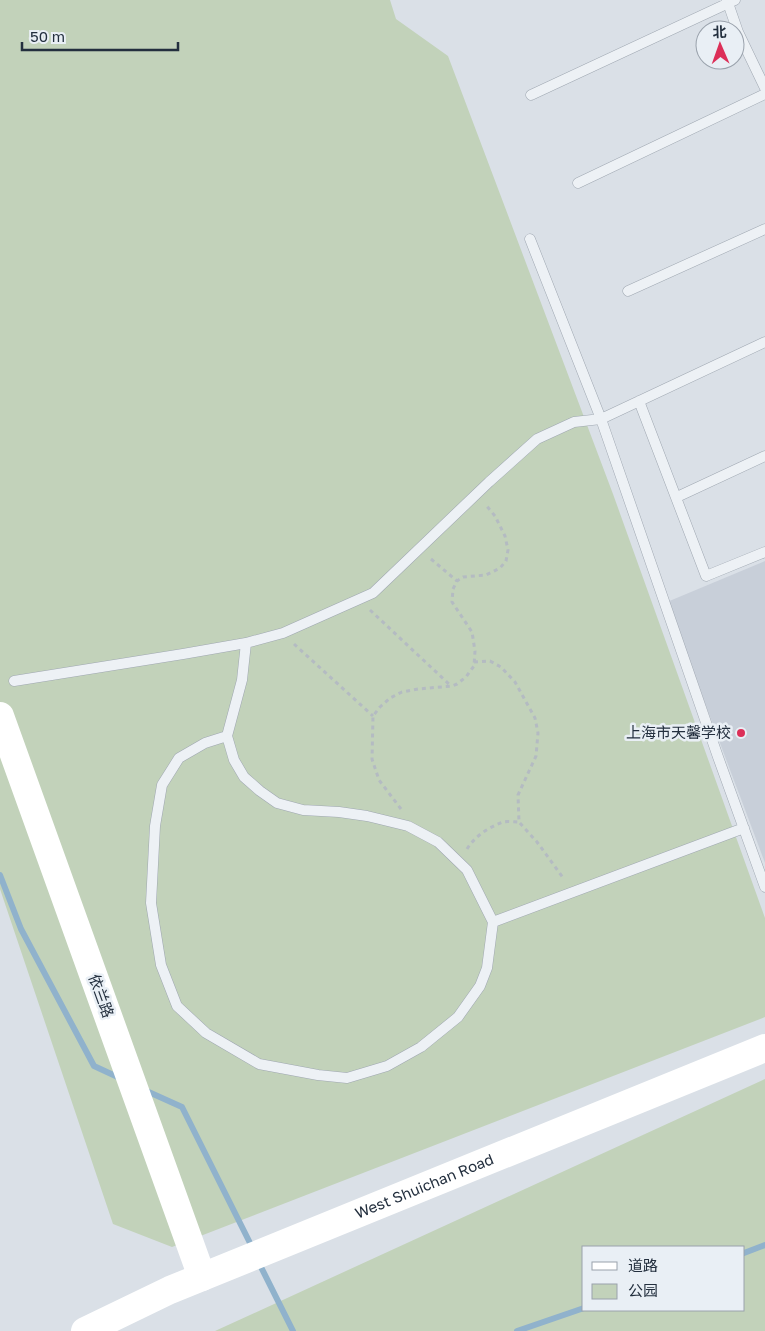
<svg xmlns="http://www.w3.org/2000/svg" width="765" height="1331" font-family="'Golos Text','Noto Sans SC',sans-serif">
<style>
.built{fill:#c8cfd9}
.green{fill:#c2d2ba;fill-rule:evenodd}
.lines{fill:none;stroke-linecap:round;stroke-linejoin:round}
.stream{stroke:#90b2cc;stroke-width:6}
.lane-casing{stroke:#9fa7b1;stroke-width:11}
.path{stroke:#b4bbc2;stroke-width:3;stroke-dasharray:4 4;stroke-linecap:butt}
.lane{stroke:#edf1f5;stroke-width:10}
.secondary{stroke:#fff;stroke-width:28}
.poi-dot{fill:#dc2f58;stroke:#e9eff5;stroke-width:2}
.labels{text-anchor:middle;stroke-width:5;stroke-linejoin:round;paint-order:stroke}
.poi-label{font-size:15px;fill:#232f3e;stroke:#e9eff5;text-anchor:end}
.street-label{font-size:15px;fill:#232f3e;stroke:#e9eff5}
</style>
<rect width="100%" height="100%" fill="#dae0e7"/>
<path class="built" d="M765,561V863L667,602Z"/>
<path class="green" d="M0,0H390L396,19L448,56L613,494L765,918V1017L172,1247L113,1224L0,889Z
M765,1079V1331H215ZM584,1247H744V1310H584Z"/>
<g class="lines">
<path class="stream" d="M0,875L21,929L94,1066L122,1079
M142,1089L182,1107L253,1249
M744,1253L765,1245
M258,1261L293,1331
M517,1331L584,1308"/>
<g class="lane-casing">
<path id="lane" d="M727,0L738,32L765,88
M531,95L735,0
M578,183L765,94
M530,239L601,419L718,757L765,887
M628,291L765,229
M639,401L706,576L765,552
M677,497L765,456
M246,643L242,680L227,736L234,760L244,777L260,791L277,803L303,810L339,812L367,816L408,826L438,842L467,870L493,922
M14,681L183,654L246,643L283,633L373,593L489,482L537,439L574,422L601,419L765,342
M227,736L205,743L179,758L162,785L155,826L151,903L161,965L177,1006L206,1033L259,1064L318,1075L347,1078L387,1066L421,1047L458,1017L480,986L487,968L493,922L744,828"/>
</g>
<path class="path" d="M431,559L457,581
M370,610L451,686
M294,644L373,716
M474,662L490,661L501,667L515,682L535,718L538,733L536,756L518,795L519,822L537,842L564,879
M401,809L379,780L372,759L373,716L380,707L390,698L402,692L418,689L452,686L457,684L466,677L474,666L475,651L472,632L452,602L453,589L457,581L463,577L486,575L500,568L506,561L508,550L505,536L495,516L485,504
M467,849C475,836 489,827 503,822C508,821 514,822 519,822"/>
<use href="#lane" class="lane"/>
<g class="secondary">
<path d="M0,716L202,1277"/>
<path id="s1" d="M85,1331L170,1290L765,1048"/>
</g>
</g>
<circle class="poi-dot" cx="741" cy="733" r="5"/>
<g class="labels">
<g class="poi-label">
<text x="731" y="738">上海市天馨学校</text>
</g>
<g class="street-label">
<text transform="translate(101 996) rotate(70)" y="5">依兰路</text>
<text dy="5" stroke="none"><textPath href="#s1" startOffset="369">West Shuichan Road</textPath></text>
</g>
</g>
<rect x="582" y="1246" width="162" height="65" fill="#e9eff5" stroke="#9aa2ac"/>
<rect x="592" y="1262" width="25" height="8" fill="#ffffff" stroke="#9aa2ac"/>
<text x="628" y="1271" font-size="15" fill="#232f3e">道路</text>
<rect x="592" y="1284" width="25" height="15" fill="#c2d2ba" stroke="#9aa2ac"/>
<text x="628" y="1296" font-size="15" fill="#232f3e">公园</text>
<g transform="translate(720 45) rotate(358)"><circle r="24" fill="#e9eff5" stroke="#9aa2ac"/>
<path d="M0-4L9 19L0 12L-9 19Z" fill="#dc2f58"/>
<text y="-8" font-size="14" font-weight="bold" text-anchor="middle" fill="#232f3e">北</text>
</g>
<path d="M22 42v8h156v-8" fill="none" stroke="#232f3e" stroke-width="2.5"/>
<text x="30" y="42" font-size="15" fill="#232f3e" stroke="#e9eff5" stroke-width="4" paint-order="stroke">50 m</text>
</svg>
